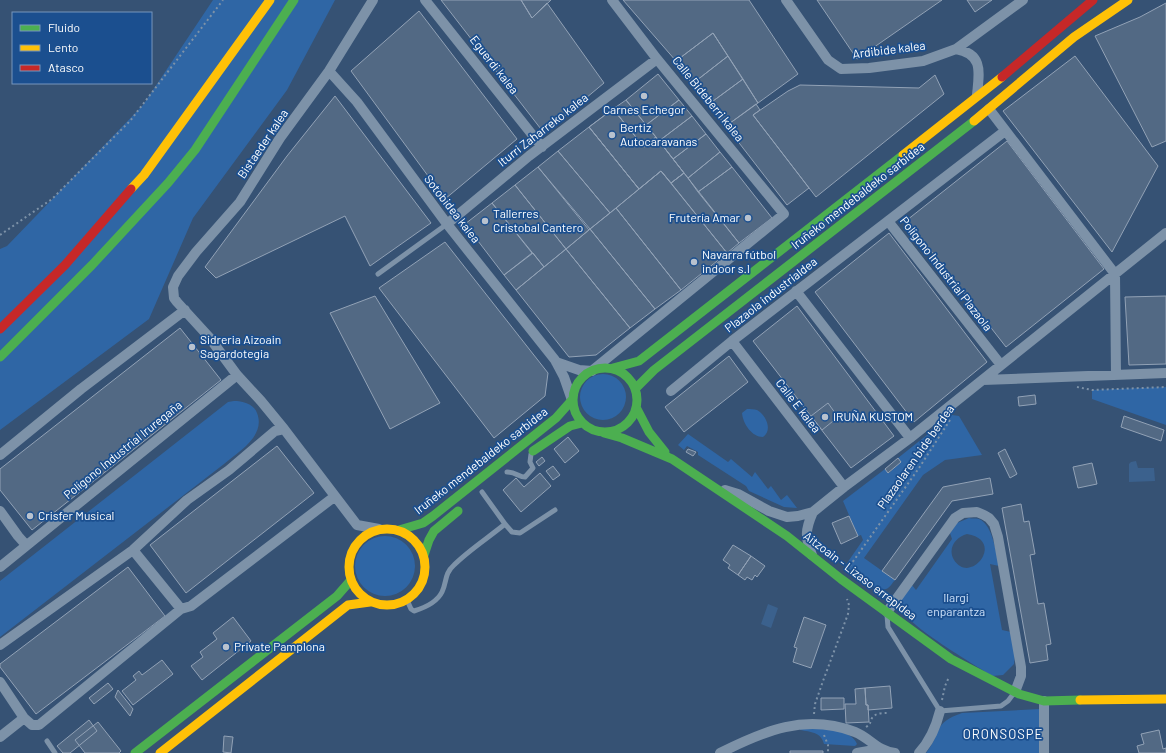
<svg xmlns="http://www.w3.org/2000/svg" width="1166" height="753" font-family="Barlow,sans-serif">
<style>
.green{fill:#2f66a5;fill-rule:evenodd}
.water{fill:#3b618d}
.building{fill:#526984;stroke:#92a2b6}
.lines{fill:none;stroke-linecap:round;stroke-linejoin:round}
.path{stroke:#7d92a8;stroke-width:2;stroke-dasharray:2 3;stroke-linecap:butt}
.lane{stroke:#7d92a8;stroke-width:5}
.street{stroke:#7d92a8;stroke-width:10}
.fast{stroke:#4caf50;stroke-width:9}
.slow{stroke:#ffc107;stroke-width:9}
.jam{stroke:#c62828;stroke-width:9}
.poi-dot{fill:#b9c2ce;stroke:#1b4f8f;stroke-width:1.5}
.labels{text-anchor:middle;stroke-width:3.5;stroke-linejoin:round;paint-order:stroke}
.street-label{font-size:12px;fill:#fff;stroke:#1b4f8f}
.poi-label{font-size:12px;fill:#fff;stroke:#1b4f8f;text-anchor:start}
.park-label{font-size:12px;fill:#cfe3fa;stroke:#1b4f8f}
.neighbourhood-label{font-size:13px;letter-spacing:1px;fill:#fff;stroke:#1b4f8f}
</style>
<rect width="100%" height="100%" fill="#365274"/>
<path class="green" d="M213,0H335L287,90L193,218L149,319L0,430V249L7,246L143,105Z
M580 397a23 23 0 1 1 46 0a23 23 0 1 1-46 0Z
M1166,387V425L1092,399V390Z
M234,401C243,401 254,404 257,413C266,436 239,451 224,464L0,637V581L228,402Z
M747,409C750,409 754,409 757,410C766,415 773,430 763,437C752,437 743,424 742,413Z
M952,415L959,416L982,455L945,460L923,475L864,558L895,580C892,583 890,588 886,589C875,592 853,572 845,566L863,540L861,535L858,536L843,501L885,469L889,473L901,462L898,458Z
M688,434L728,462L731,459L752,477L755,472L768,489L771,486L781,500L787,495L797,508L784,507L749,491L746,486L698,455V452L687,446L684,450L678,445Z
M969,518C972,519 976,518 979,519C993,525 996,553 999,566L990,564L1002,630L1011,632L1015,655L1014,664L1003,675L992,676C975,665 905,624 901,608C899,598 905,591 911,584L916,590L952,539L950,533L957,523ZM967,534C1006,540 971,586 954,560C947,548 956,537 967,534Z
M355 566a30 30 0 1 1 60 0a30 30 0 1 1-60 0Z
M1040,709L1041,753H926C942,733 932,723 962,713Z
M800,726C815,728 852,728 857,744L855,746L824,744C821,732 811,732 800,730Z"/>
<path class="water" d="M1136,461L1138,468H1154L1155,481L1129,482V464L1131,462Z
M768,604L778,608L771,628L761,624Z"/>
<path class="building" d="M441,0H521L532,18L547,3L604,83L544,133Z
M521,0H551L532,18Z
M623,0H749L798,74L758,103L713,33L676,61Z
M817,0H942L857,59Z
M967,0H992L975,12Z
M1166,3V141L1152,147L1095,36L1140,17Z
M419,11L517,139L445,199L351,71Z
M713,33L728,56L692,84L676,61Z
M728,56L743,79L709,104L692,84Z
M1075,56L1158,166L1112,252L1003,111Z
M658,74L679,100L646,125L626,100Z
M935,75L944,94L816,197L753,115L788,91L800,85L919,88Z
M743,79L758,103L726,126L709,104Z
M335,96L431,223L370,266L345,216L216,278L205,267L287,156Z
M626,100L656,137L644,147L613,109Z
M679,100L692,116L659,141L646,125Z
M756,104L760,110L753,115L809,188L787,205L726,126Z
M613,109L644,147L656,137L684,173L671,183L661,171L639,189L589,127Z
M613,109L644,147L656,137L684,173L671,183L661,171L639,189L589,127Z
M692,116L706,134L673,159L659,141Z
M589,127L639,189L610,213L558,151Z
M706,134L720,152L688,178L673,159Z
M1007,141L1104,269L1006,347L907,220Z
M558,151L610,213L590,229L538,167Z
M720,152L732,167L698,192L688,178Z
M538,167L589,230L566,249L515,185Z
M732,167L772,218L739,243L698,192Z
M661,171L727,253L681,290L616,208Z
M684,173L739,243L727,253L671,183Z
M515,185L566,249L544,267L492,203Z
M492,203L532,253L504,275L465,224Z
M616,208L681,290L655,309L590,229Z
M590,229L655,309L630,328L566,249Z
M889,233L987,362L914,422L815,292Z
M445,242L548,373L545,396L494,438L379,288Z
M566,249L630,328L596,355L569,357L516,290Z
M533,253L544,267L516,290L504,275Z
M375,296L440,403L390,429L330,313Z
M1166,296V364L1129,365L1125,297Z
M797,306L894,436L851,468L753,341Z
M180,328L221,380L32,530L0,490V469Z
M729,356L748,382L684,432L665,407Z
M1035,395L1036,404L1019,406L1018,397Z
M828,403L838,417L822,430L811,416Z
M1124,416L1164,430L1161,441L1121,427Z
M568,437L579,451L565,463L554,449Z
M277,446L314,493L186,593L150,545Z
M688,449L696,452L693,456L686,452Z
M1005,449L1017,474L1010,478L998,453Z
M542,457L545,461L539,466L536,462Z
M898,458L901,462L888,473L885,469Z
M1092,463L1097,484L1078,488L1073,467Z
M553,466L560,475L553,480L546,471Z
M540,473L551,486L521,512L503,490L516,478L524,487Z
M990,478L993,494L952,501L895,580L882,571L943,487Z
M1021,504L1024,522L1029,521L1035,554L1030,555L1038,604L1044,603L1051,644L1046,645L1048,660L1030,663L1002,508Z
M849,516L858,536L841,544L832,523Z
M733,545L751,556L738,575L728,568L730,565L723,560Z
M751,556L765,566L757,577L755,575L752,580L747,577L745,580L738,575Z
M128,567L165,616L36,714L0,667V664Z
M233,617L251,641L202,680L191,666L203,657L200,652L217,639L213,633Z
M804,617L826,625L811,668L793,662L797,648L794,647Z
M162,660L173,674L133,705L122,691L136,680L133,676L139,671L142,675Z
M108,683L113,689L94,704L89,698Z
M890,686L892,708L868,710V705H866L865,688Z
M865,688L866,705H868L869,722L846,723L845,704H856L855,689Z
M118,690L133,709L130,716L115,697Z
M821,698H844V709L821,710Z
M89,720L97,731L70,753H63L57,746Z
M98,722L121,751L119,753H85L75,740Z
M1159,730L1163,749L1166,748V753H1139L1137,746L1144,744L1141,734Z
M224,736L233,737L231,753L223,752Z
M790,751H823V753H790Z"/>
<g class="lines">
<path class="path" d="M0,235L52,199L130,121L223,0
M1077,387L1092,390L1166,387
M847,570L919,468L950,420
M942,700L945,686L949,677
M814,714L815,704L823,681L848,614L849,605L847,599
M866,727C871,724 870,722 872,718C875,713 883,713 888,713
M824,735L828,745V753"/>
<path class="lane" d="M378,274L447,224
M507,472C516,472 519,477 525,477L533,468L530,462L531,454
M505,524L512,532L520,533L555,510
M407,600L411,609L414,611C424,608 437,602 442,592C447,582 444,574 454,565C469,550 488,538 505,524L482,492
M887,615L888,627L940,711L1001,706L1008,701L1014,693
M47,741L55,753"/>
<path class="street" d="M373,0L329,71L280,138L240,202L196,252L178,276L173,287L174,298L177,302L209,337L237,375L261,401L284,429L357,525L379,529
M425,0L542,147
M786,0L828,60L841,69L869,68L923,61L956,49L1023,0
M956,49C984,54 979,73 977,95
M329,71L357,102L447,224L555,360L564,377L572,400
M989,109L1115,274L1116,375
M888,221L1001,365
M447,224L529,156L657,59
M796,291L910,438
M732,341L844,487
M556,362L579,370L592,371
M594,369L784,214L657,59L612,0
M983,380L1166,373
M671,391L732,341L1005,131
M0,455L81,389L185,310
M725,490L738,494L769,511L787,517L798,516L813,512L844,487L910,438L1166,233
M0,511L18,536L26,545
M133,550L181,609
M812,555C805,537 805,530 813,512
M0,567L237,375
M887,612L955,518L963,513L977,512L984,515L989,518L994,524L998,537L1021,667V676L1015,692
M0,645L133,550L187,500L229,470L275,431L284,429
M0,682L24,718L32,725H39L181,609L191,606L334,497
M1044,701V753
M0,737L24,718
M720,753C764,731 805,713 855,732C870,738 877,751 895,753
M857,753L880,749
M919,753C930,741 936,727 940,711"/>
<path class="fast" d="M0,357L92,265L168,183L195,150L294,0
M573 400a32 32 0 1 1 64 0a32 32 0 1 1-64 0Z
M613,368L639,361L903,155
M636,388L654,370L974,121
M637,409L649,432L665,452
M604,433L622,438L672,459L787,536L841,579L951,659L1019,694L1044,701L1080,700
M533,451L570,426L582,423
M399,530L423,523L433,516L556,418L572,400
M424,555L429,540L434,531L458,511
M135,753L337,596L351,580"/>
<path class="slow" d="M974,121L1074,37L1128,0
M903,155L1002,77
M131,189L144,175L270,0
M349 567a38 38 0 1 1 76 0a38 38 0 1 1-76 0Z
M1080,700L1166,699
M160,753L348,605L370,602"/>
<path class="jam" d="M1002,77L1093,0
M0,329L65,265L131,189"/>
</g>
<g class="poi-dot">
<circle cx="644" cy="96" r="4"/>
<circle cx="612" cy="135" r="4"/>
<circle cx="748" cy="218" r="4"/>
<circle cx="485" cy="221" r="4"/>
<circle cx="694" cy="262" r="4"/>
<circle cx="192" cy="347" r="4"/>
<circle cx="825" cy="417" r="4"/>
<circle cx="30" cy="516" r="4"/>
<circle cx="226" cy="647" r="4"/>
</g>
<g class="labels">
<g class="street-label">
<text transform="translate(889 50) rotate(-7)" y="4">Ardibide kalea</text>
<text transform="translate(494 65) rotate(52)" y="4">Eguerdi kalea</text>
<text transform="translate(708 99) rotate(51)" y="4">Calle Bideberri kalea</text>
<text transform="translate(543 130) rotate(-38)" y="4">Iturri Zaharreko kalea</text>
<text transform="translate(263 144) rotate(-56)" y="4">Bistaeder kalea</text>
<text transform="translate(858 196) rotate(-38)" y="4">Iruñeko mendebaldeko sarbidea</text>
<text transform="translate(452 209) rotate(52)" y="4">Sotobidea kalea</text>
<text transform="translate(946 274) rotate(52)" y="4">Polígono Industrial Plazaola</text>
<text transform="translate(771 295) rotate(-38)" y="4">Plazaola industrialdea</text>
<text transform="translate(798 406) rotate(52)" y="4">Calle E kalea</text>
<text transform="translate(123 450) rotate(-39)" y="4">Polígono Industrial Iruregaña</text>
<text transform="translate(916 457) rotate(-55)" y="4">Plazaolaren bide berdea</text>
<text transform="translate(481 461) rotate(-38)" y="4">Iruñeko mendebaldeko sarbidea</text>
<text transform="translate(860 576) rotate(37)" y="4">Aitzoain - Lizaso errepidea</text>
</g>
<g class="poi-label">
<text x="644" y="114" text-anchor="middle">Carnes Echegor</text>
<text x="620" y="132">Bertiz<tspan x="620" dy="14">Autocaravanas</tspan></text>
<text x="493" y="218">Tallerres<tspan x="493" dy="14">Cristobal Cantero</tspan></text>
<text x="740" y="222" text-anchor="end">Frutería Amar</text>
<text x="702" y="259">Navarra fútbol<tspan x="702" dy="14">indoor s.l</tspan></text>
<text x="200" y="344">Sidreria Aizoain<tspan x="200" dy="14">Sagardotegia</tspan></text>
<text x="833" y="421">IRUÑA KUSTOM</text>
<text x="38" y="520">Crisfer Musical</text>
<text x="234" y="651">Private Pamplona</text>
</g>
<g class="park-label">
<text x="956" y="602">Ilargi<tspan x="956" dy="14">enparantza</tspan></text>
</g>
<g class="neighbourhood-label">
<text x="1003" y="739">ORONSOSPE</text>
</g>
</g>
<rect x="12" y="12" width="140" height="72" fill="#1b4f8f" stroke="#7695bc"/>
<rect x="20" y="25" width="20" height="6" fill="#4caf50" stroke="#7695bc"/>
<text x="48" y="32" font-size="12" fill="#ffffff">Fluido</text>
<rect x="20" y="45" width="20" height="6" fill="#ffc107" stroke="#7695bc"/>
<text x="48" y="52" font-size="12" fill="#ffffff">Lento</text>
<rect x="20" y="65" width="20" height="6" fill="#c62828" stroke="#7695bc"/>
<text x="48" y="72" font-size="12" fill="#ffffff">Atasco</text>
</svg>
